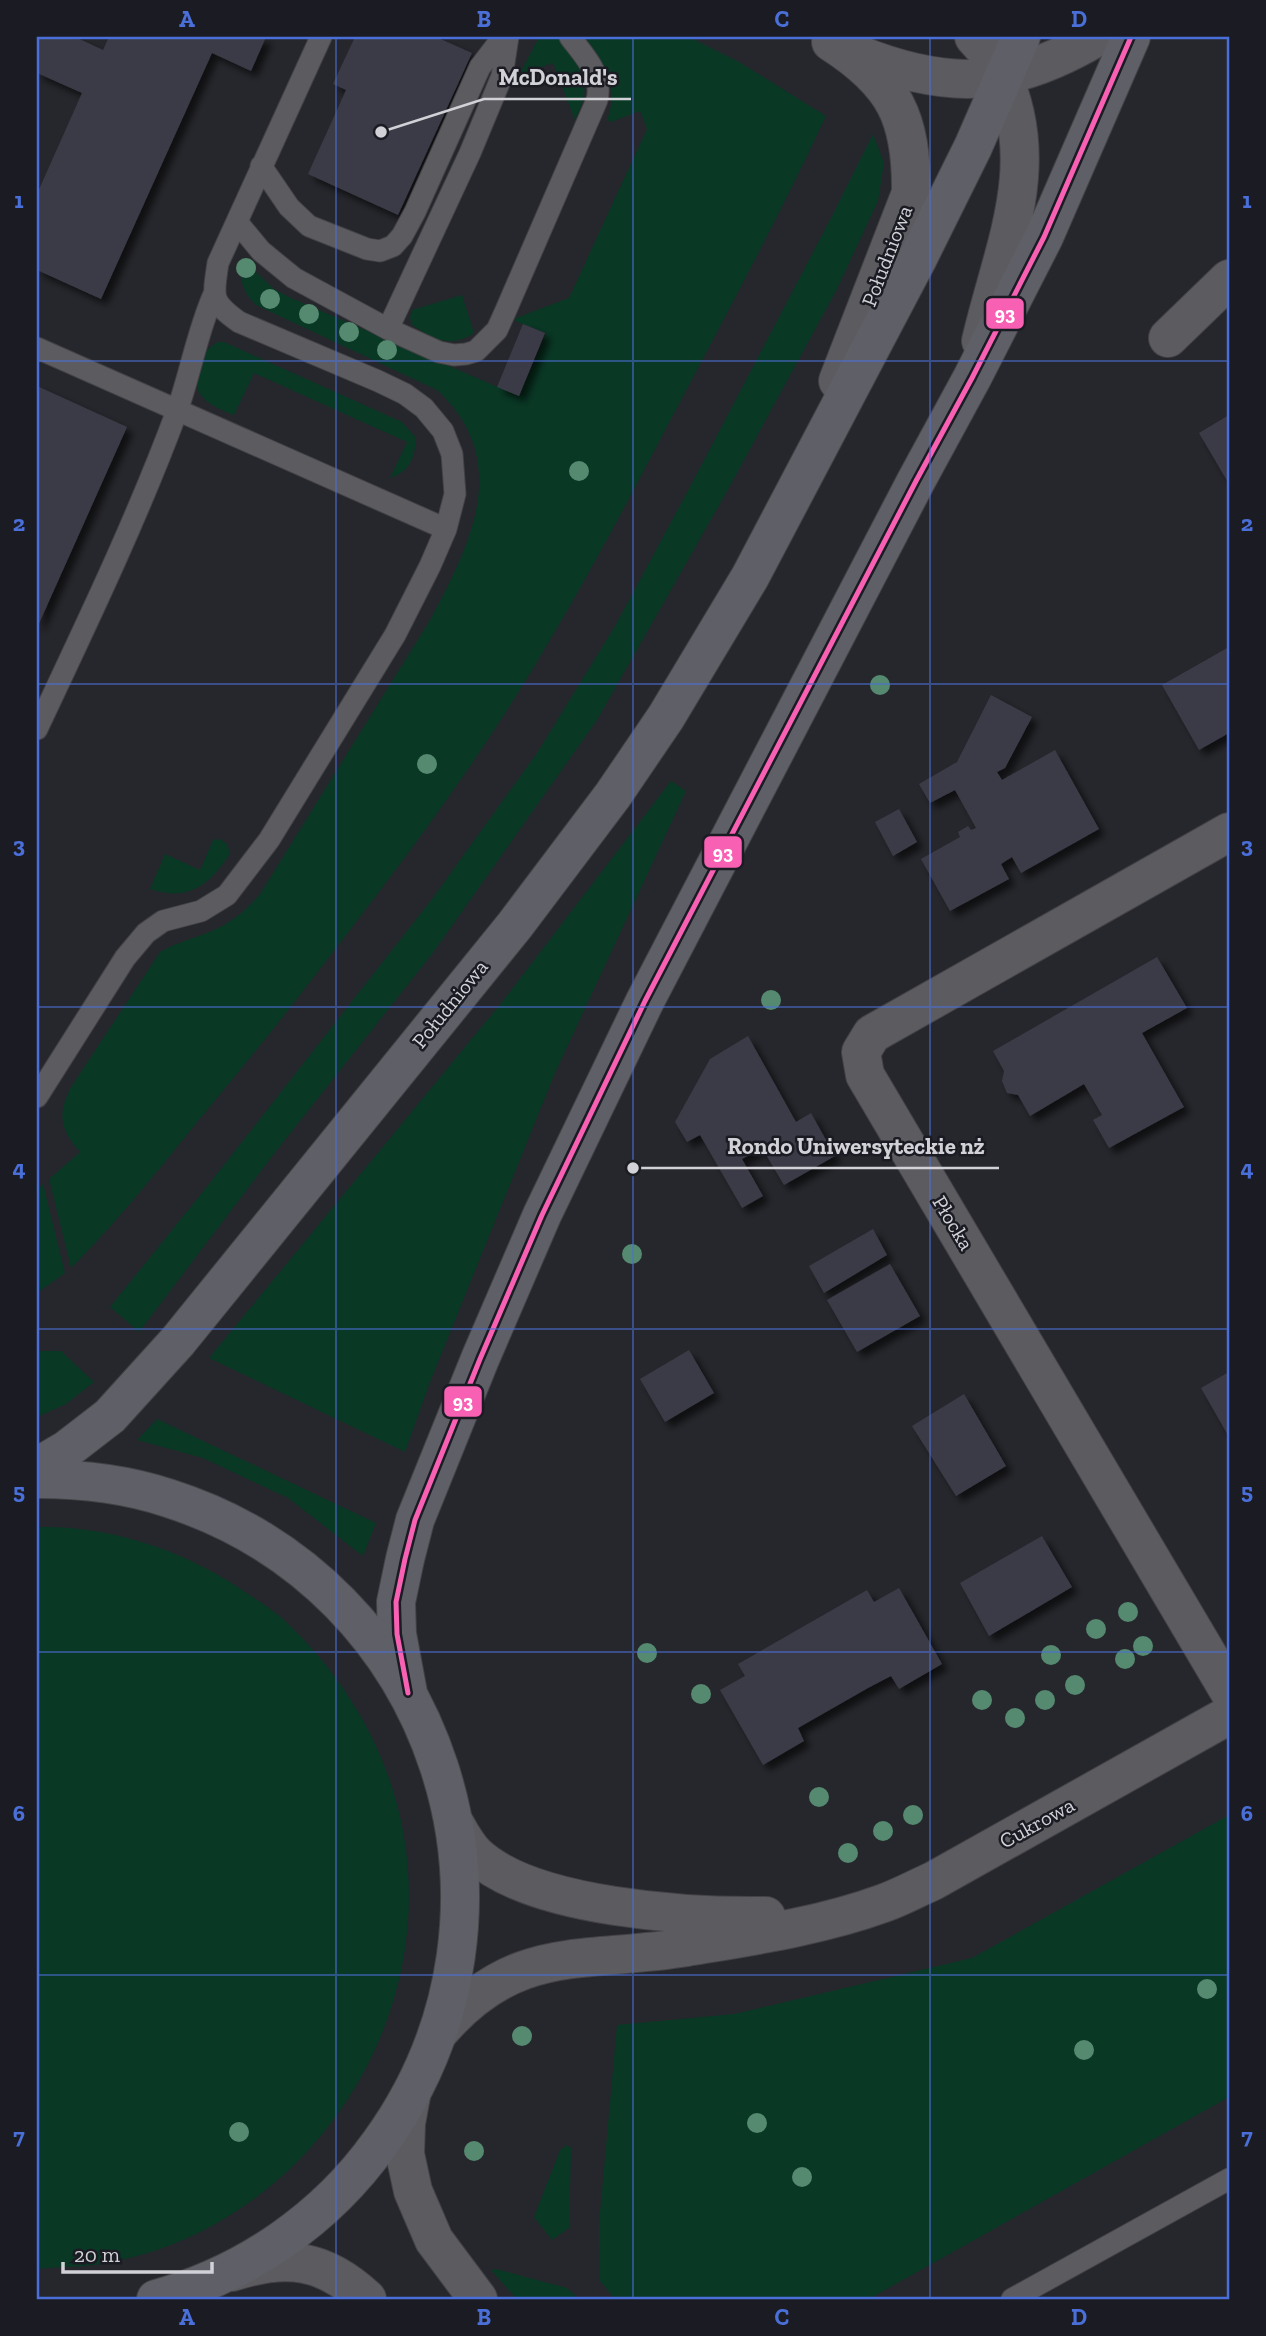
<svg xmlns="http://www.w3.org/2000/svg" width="1266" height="2336" font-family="'Zilla Slab',serif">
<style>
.green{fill:#093825}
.building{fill:#3b3b47;filter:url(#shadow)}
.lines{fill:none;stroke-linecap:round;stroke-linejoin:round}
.service-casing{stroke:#424247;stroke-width:23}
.minor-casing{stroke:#424247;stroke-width:40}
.tertiary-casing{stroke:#424247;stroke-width:40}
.secondary-casing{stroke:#424247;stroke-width:40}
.primary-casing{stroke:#424247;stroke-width:40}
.service{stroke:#5c5c60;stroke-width:21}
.minor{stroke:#5c5c60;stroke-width:38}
.tertiary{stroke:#5c5c60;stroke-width:38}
.secondary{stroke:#5c5c60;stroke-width:38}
.primary{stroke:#5f5f68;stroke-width:38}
.bus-1-casing{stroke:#1b1b24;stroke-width:10}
.bus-1{stroke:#f860b3;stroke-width:5}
.tree{fill:#558970}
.grid{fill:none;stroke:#4a6fd8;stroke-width:2;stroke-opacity:0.55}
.labels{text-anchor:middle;stroke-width:5;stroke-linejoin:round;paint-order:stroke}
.street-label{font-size:21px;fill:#d1d1d7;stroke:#1b1b24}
.leader{fill:none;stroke:#d1d1d7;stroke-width:2.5}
.callout-dot{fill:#d1d1d7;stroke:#1b1b24;stroke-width:2.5}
.callout-label{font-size:23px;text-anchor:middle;font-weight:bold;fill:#d1d1d7;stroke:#1b1b24;stroke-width:5;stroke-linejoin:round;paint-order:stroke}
.line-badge{stroke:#1b1b24;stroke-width:2.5}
.badge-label{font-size:19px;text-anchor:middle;font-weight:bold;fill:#fff}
.neatline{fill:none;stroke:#4a6fd8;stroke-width:2.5}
.grid-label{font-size:23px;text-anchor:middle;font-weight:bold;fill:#4a6fd8}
</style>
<defs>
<filter id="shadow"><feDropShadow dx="6" dy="6" stdDeviation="3.5" flood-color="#0009"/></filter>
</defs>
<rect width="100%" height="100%" fill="#26272c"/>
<path class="green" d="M539,37L559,39C581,71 595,81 575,120L553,63L519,75Z
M585,37H689L739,62L826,116C781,212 731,306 681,400C627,503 573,606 511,704C442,813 361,916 282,1018C247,1062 212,1104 177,1147C143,1189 109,1230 71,1268L49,1179L80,1152C60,1129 57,1114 71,1087L160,952C180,940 202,937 222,926C237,918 249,907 260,894L430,620C471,544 513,460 437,390L256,305C244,293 237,279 245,263L248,265L274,289L291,298L519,396L546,333L515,321L516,318L569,298L647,129L640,111L611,122L607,120C620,87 602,63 585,37Z
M873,134L884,163L878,201L837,289L726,493L597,720L432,954L277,1150L139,1332L110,1307L209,1184L432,899L537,753L615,626L691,485L832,216Z
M462,295L474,333C450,349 434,339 412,325L410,317L412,310Z
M218,342H224L402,422L416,438C415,457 410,472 390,478L407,442L254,373L234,415C211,406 189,396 198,368C203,353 204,351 218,342Z
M671,781L686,791L555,1073L430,1382L405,1452L209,1358L502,1002Z
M220,839L227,844L230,854C209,885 189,902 150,889L165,854L200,870L213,840Z
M43,1184L65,1273L37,1293V1190Z
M37,1351H61L94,1382L66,1404L37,1417Z
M157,1419L376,1523L363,1556L288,1498L203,1458L137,1440Z
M37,1527C112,1525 190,1552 251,1596C262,1603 274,1611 284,1620C344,1676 388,1749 403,1831C432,1986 353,2146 217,2223C181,2244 136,2259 95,2265C76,2267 56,2267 37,2269Z
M1229,1815V2097L869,2299H615L600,2281L599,2251V2224L617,2025L734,2014L972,1958Z
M567,2145L571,2148V2153L569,2228L552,2240L534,2217L560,2150Z
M496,2269L567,2288L579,2299H517L491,2270Z"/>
<path class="building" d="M37,37H75L103,50L109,37H266L251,71L212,53L101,299L37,270V194L82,93L37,73Z
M355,37H436L472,53L398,215L308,174L346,90L333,84Z
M523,324L545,333L519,396L497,387Z
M37,386L127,427L37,628Z
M1229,415V484L1199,433Z
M1229,647V733L1199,750L1162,685Z
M991,695L1032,717L1005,768L997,772L1002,780L1055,750L1099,829L1021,873L1012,857L1001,864L1009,879L950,911L921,859L960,837L958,832L968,826L971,830L976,828L955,790L930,803L919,784L957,762Z
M899,809L917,842L893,856L875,822Z
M1157,957L1187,1008L1142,1033L1184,1107L1109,1148L1093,1120L1102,1115L1084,1084L1030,1116L1018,1095L1007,1093L1002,1081L1004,1071L993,1051Z
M748,1036L796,1122L811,1113L835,1156L784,1185L762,1148L742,1159L763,1196L742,1208L700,1135L687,1142L675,1122L710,1059Z
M873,1229L887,1255L824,1293L809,1266Z
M890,1264L920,1316L857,1352L827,1300Z
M689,1350L714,1393L665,1422L640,1379Z
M1229,1372V1437L1201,1388Z
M964,1394L1006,1466L956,1496L912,1426Z
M1042,1536L1072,1587L989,1636L960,1583Z
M899,1588L942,1664L899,1689L891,1676L868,1688L798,1728L804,1741L763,1765L720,1690L745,1676L738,1664L867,1590L874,1602Z"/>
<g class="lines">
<g class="service-casing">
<path id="service" d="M261,166L289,207L309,226L367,249L380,251L393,246L402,236L415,212L480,67L503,37
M237,222L261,251L294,278L388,329L439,352L454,355L466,354L476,351L497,330L506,310L597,100C603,74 585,57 570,37
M388,329L470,153L502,76L508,37
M37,348L446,529
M37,729C86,625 137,519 177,411C191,372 197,332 214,294
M37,1097L125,958L146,933L163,921L201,911L227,895L269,840L395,635L430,566L446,529L455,494L452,454L443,431L424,408L405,394L378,381L239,322C210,301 213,297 218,263L321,37
M1012,2299L1229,2179"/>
</g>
<g class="minor-casing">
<path id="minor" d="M974,37C983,47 994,58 1000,71C1045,164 1002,249 981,341
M831,42C895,83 912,118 911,193L838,381
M857,54C949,91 1011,88 1097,37
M1168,338L1229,279
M1229,832L872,1034L861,1052L865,1075L1229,1691"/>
</g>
<g class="tertiary-casing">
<path id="tertiary" d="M455,1824C461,1835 467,1846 476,1855C533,1908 690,1917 766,1916
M439,2032C516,1942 584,1964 687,1947C753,1936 821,1926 884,1903C901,1897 917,1888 933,1881L1229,1715"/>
</g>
<g class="secondary-casing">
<path id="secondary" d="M411,2096L406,2123L405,2154L413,2191L434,2240L478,2299
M232,2272C287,2254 324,2259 367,2299"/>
</g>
<g class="primary-casing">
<path id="primary" d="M37,1467L66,1450L110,1416L178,1341L515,925L613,795L666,717L750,577L917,260L973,147L1021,37
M37,1479C81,1479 126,1484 168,1498C441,1585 547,1912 380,2143C326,2219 246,2274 156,2299
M408,1693L397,1634L396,1602L405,1559L415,1520L480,1359L542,1215L645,1001L916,481L972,378L1044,237L1131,37"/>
</g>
<use href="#service" class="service"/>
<use href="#minor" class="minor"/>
<use href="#tertiary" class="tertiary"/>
<use href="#secondary" class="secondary"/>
<use href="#primary" class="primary"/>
<g class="bus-1-casing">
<path id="bus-1" d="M408,1693L397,1634L396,1602L405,1559L415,1520L480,1359L542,1215L645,1001L916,481L972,378L1044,237L1131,37"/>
</g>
<use href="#bus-1" class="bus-1"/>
</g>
<g class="tree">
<circle cx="246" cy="268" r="10"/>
<circle cx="270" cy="299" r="10"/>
<circle cx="309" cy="314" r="10"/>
<circle cx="349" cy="332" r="10"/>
<circle cx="387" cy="350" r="10"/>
<circle cx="579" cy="471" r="10"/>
<circle cx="880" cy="685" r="10"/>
<circle cx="427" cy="764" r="10"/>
<circle cx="771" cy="1000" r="10"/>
<circle cx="632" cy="1254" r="10"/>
<circle cx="1128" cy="1612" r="10"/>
<circle cx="1096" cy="1629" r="10"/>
<circle cx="1143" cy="1646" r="10"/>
<circle cx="647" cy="1653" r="10"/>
<circle cx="1051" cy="1655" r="10"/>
<circle cx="1125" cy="1659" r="10"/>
<circle cx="1075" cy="1685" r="10"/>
<circle cx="701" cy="1694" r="10"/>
<circle cx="982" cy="1700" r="10"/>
<circle cx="1045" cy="1700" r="10"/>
<circle cx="1015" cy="1718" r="10"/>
<circle cx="819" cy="1797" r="10"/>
<circle cx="913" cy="1815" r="10"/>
<circle cx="883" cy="1831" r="10"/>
<circle cx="848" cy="1853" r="10"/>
<circle cx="1207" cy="1989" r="10"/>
<circle cx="522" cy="2036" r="10"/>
<circle cx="1084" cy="2050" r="10"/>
<circle cx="757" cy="2123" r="10"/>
<circle cx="239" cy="2132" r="10"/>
<circle cx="474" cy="2151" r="10"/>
<circle cx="802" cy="2177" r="10"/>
</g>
<path class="grid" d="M336,37V2299M633,37V2299M930,37V2299M37,361H1229M37,684H1229M37,1007H1229M37,1329H1229M37,1652H1229M37,1975H1229"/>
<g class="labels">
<g class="street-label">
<text transform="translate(887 256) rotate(-69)" y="7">Południowa</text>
<text transform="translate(450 1004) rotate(-51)" y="7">Południowa</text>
<text transform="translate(953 1223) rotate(59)" y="7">Płocka</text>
<text transform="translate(1037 1823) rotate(-29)" y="7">Cukrowa</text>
</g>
</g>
<path class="leader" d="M381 132L484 99H631M633 1168L714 1168H999"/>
<g class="callout-dot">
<circle cx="381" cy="132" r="7"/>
<circle cx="633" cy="1168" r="7"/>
</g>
<g class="callout-label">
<text x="558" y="85">McDonald's</text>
<text x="856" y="1154">Rondo Uniwersyteckie nż</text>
</g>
<g class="line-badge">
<rect x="985" y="297" width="40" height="33" rx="7" fill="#f860b3"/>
<rect x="703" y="835" width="40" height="34" rx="7" fill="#f860b3"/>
<rect x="443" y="1385" width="40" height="33" rx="7" fill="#f860b3"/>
</g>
<g class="badge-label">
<text x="1005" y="320">93</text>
<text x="723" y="859">93</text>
<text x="463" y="1408">93</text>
</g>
<rect width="1266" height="2336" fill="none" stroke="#1b1b24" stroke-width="77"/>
<path d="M63 2262v10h149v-10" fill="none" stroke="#d1d1d7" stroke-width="3.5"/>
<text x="74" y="2262" font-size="21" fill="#d1d1d7" stroke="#1b1b24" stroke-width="5" paint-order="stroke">20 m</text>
<rect x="38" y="38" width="1190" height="2260" class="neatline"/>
<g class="grid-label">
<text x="187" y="27">A</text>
<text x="484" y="27">B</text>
<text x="782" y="27">C</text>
<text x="1079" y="27">D</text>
<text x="19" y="208">1</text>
<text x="1247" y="208">1</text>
<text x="19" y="531">2</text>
<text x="1247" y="531">2</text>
<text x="19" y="853">3</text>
<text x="1247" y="853">3</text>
<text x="19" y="1176">4</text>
<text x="1247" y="1176">4</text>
<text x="19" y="1499">5</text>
<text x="1247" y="1499">5</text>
<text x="19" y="1821">6</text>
<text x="1247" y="1821">6</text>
<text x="19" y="2144">7</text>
<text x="1247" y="2144">7</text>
<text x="187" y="2325">A</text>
<text x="484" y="2325">B</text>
<text x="782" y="2325">C</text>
<text x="1079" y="2325">D</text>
</g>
</svg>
